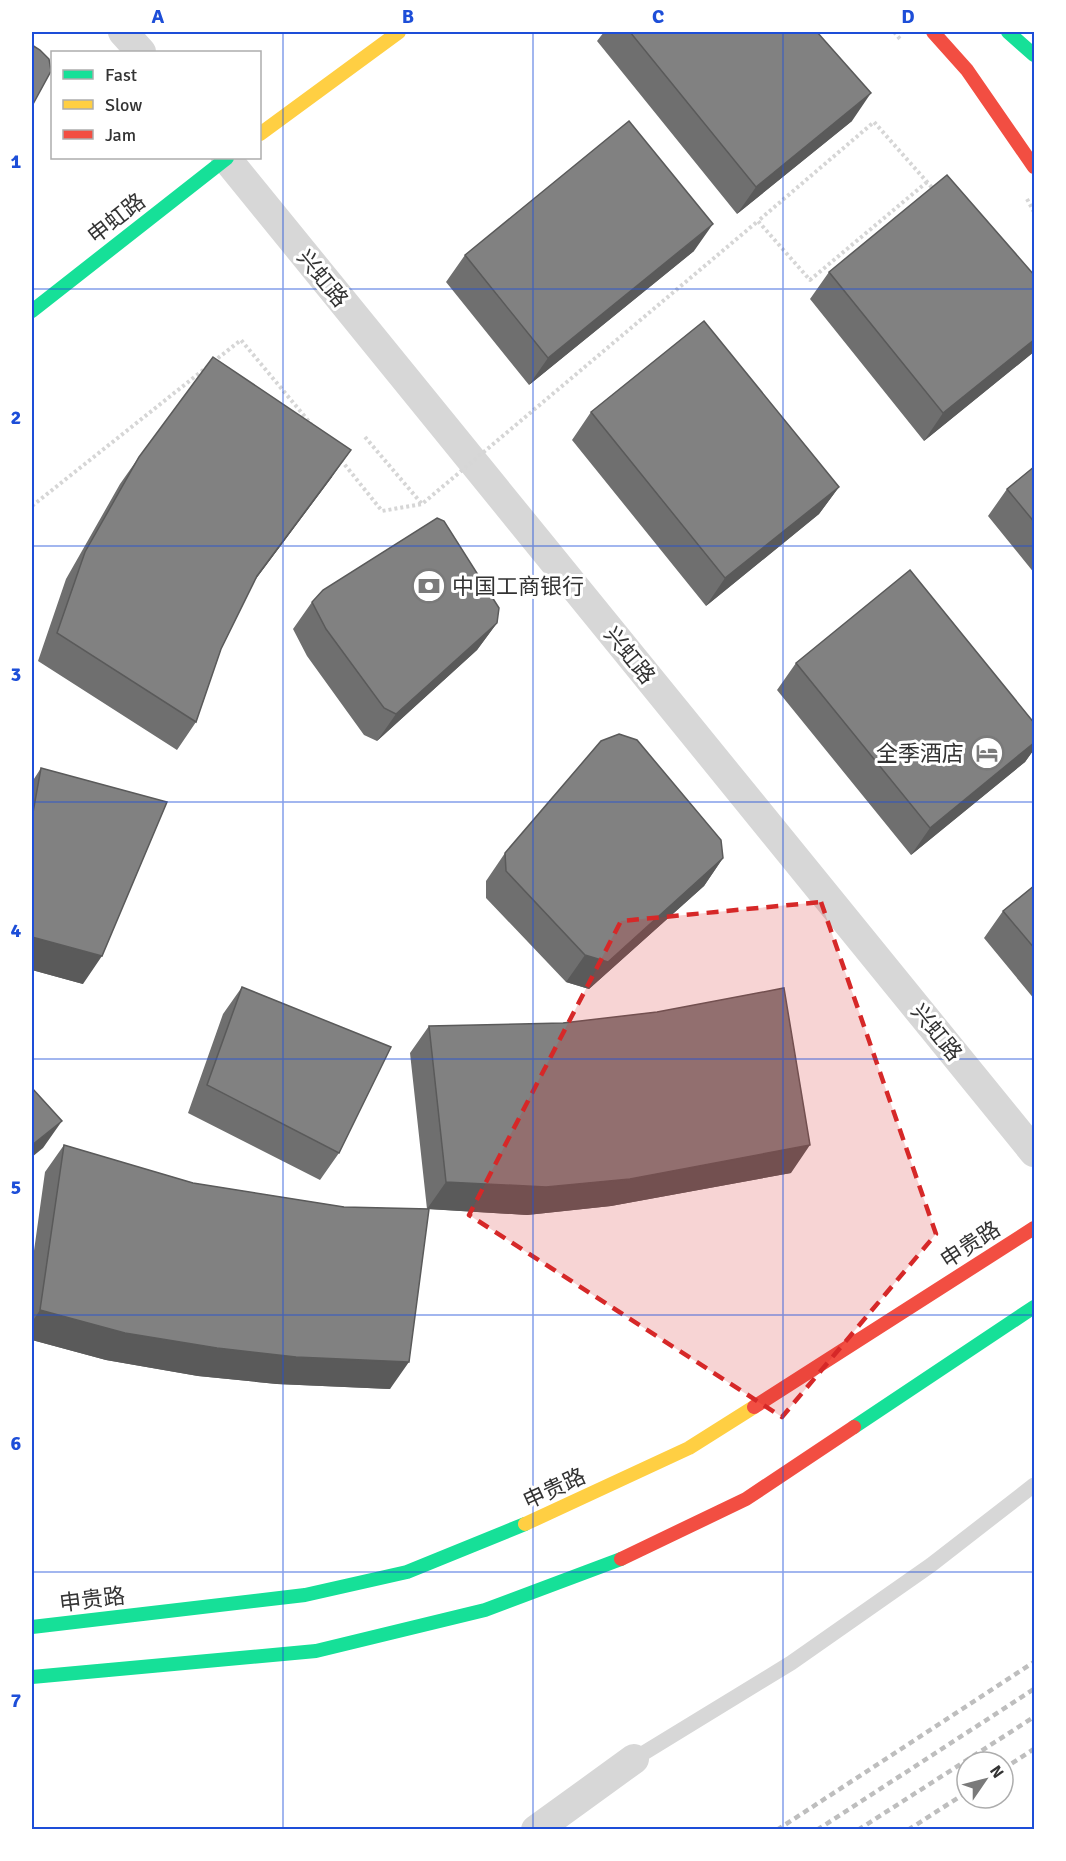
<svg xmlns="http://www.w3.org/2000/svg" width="1066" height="1861" font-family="Signika,'Noto Sans SC',sans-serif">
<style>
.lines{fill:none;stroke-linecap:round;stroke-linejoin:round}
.path{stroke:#d6d6d6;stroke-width:4;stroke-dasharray:3 3;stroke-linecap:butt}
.lane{stroke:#d7d7d7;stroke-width:15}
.street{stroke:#d7d7d7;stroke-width:30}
.fast{stroke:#16e098;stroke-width:14}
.slow{stroke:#ffcf43;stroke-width:14}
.jam{stroke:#f24e42;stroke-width:14}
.rail{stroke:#bebebe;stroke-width:4.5;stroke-dasharray:6 4.5;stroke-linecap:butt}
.path-bridge{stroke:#d6d6d6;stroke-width:4;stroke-dasharray:3 3;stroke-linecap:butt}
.wall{fill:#6f6f6f}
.shaded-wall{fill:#5a5a5a}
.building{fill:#818181;stroke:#5a5a5a;stroke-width:1.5}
.marked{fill:#d62828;fill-opacity:0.2;stroke:#d62828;stroke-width:4.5;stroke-dasharray:12 8;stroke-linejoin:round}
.grid{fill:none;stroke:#1d4ed8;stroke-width:1.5;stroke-opacity:0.55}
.labels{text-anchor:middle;stroke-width:6;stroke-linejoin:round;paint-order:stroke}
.street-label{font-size:22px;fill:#333;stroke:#fff}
.poi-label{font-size:22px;fill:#333;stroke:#fff;text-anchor:start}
.neatline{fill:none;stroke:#1d4ed8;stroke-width:2}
.grid-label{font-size:20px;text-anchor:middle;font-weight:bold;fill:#1d4ed8}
</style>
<rect width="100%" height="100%" fill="#fff"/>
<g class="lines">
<path class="path" d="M894,32L900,39
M927,182L810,280L758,221L874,122L935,191
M1027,199L1034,212
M365,437L422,504"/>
<path class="lane" d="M634,1759L791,1663L931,1565L1034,1485"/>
<path class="street" d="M123,32L141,52
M226,158L1034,1152
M536,1830L634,1759"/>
<path class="fast" d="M1008,32L1034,55
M32,311L227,158
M854,1427L1034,1307
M32,1627L305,1595L407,1572L525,1524
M32,1677L316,1651L485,1610L621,1559"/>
<path class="slow" d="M260,134L399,32
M525,1524L689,1448L754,1407"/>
<path class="jam" d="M933,32L967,70L1034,167
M754,1407L1034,1228
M621,1559L746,1499L854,1427"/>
<path class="rail" d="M1003,1769L1034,1749
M777,1830L1034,1662
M817,1830L1034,1689
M858,1830L1034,1717
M908,1830L967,1792"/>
<path class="path-bridge" d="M213,362L241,340L311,424
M341,460L382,511L422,504L758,221
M32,506L207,367"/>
</g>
<path class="wall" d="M604,32H817L852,121L737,214L597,41Z
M694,251L529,385L446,282L465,255Z
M829,272L1035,276V351L924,441L810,299Z
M591,412L839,487L819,514L706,606L572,440Z
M139,457L332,477L254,581L221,649L196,722L177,750L38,661L66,579L120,484Z
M1035,466V574L988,516L1007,489Z
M312,602L497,623L477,650L377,741L364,735L307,656L293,629Z
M796,663L1035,724V748L1025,762L911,855L777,690Z
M41,768L83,984L32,970V782Z
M505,853L723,858L704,886L589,989L566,982L486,898V881Z
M1035,885V1000L984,938L1003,911Z
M242,987L339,1153L320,1180L188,1113L223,1014Z
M429,1026L791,1173L611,1206L527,1215L429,1209L390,1389L277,1384L198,1376L106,1360L32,1340V1265L45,1172L64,1145L193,1183L344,1207L427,1209L410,1053Z"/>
<path class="shaded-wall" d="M871,93L852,121L737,214L756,187Z
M713,224L694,251L529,385L548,358Z
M1035,339V351L924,441L943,413Z
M351,450L332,477L238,603L257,576Z
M839,487L819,514L706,606L725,578Z
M497,623L477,650L377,741L396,714Z
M1035,742V748L1025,762L911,855L930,828Z
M723,858L704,886L589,989L566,982L585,955Z
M32,937L102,956L83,984L32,970Z
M62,1121L43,1148L32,1157V1145Z
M810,1145L791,1173L611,1206L527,1215L427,1209L446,1182Z
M40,1310L409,1362L390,1389L277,1384L198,1376L106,1360L32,1340V1322Z"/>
<path class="building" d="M630,32H817L871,93L756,187Z
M32,45L40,50L49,59L51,71L32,106Z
M629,121L713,224L548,358L465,255Z
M947,175L1035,276V339L943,413L829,272Z
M704,321L839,487L725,578L591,412Z
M213,357L351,450L257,576L221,649L196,722L57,633L85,552L139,457Z
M1035,466V523L1007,489Z
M437,518L444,521L499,608L497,623L396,714L384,708L326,629L312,602L323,590Z
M910,570L1035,724V742L930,828L796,663Z
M619,734L637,740L721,840L723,858L608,962L585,955L506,871L505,853L601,741Z
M41,768L167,802L102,956L32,937V818Z
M1035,885V949L1003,911Z
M242,987L391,1047L339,1153L207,1085Z
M784,988L810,1145L630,1179L546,1187L446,1182L429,1026L563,1023L657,1012Z
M32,1088L62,1121L32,1145Z
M64,1145L193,1183L344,1207L429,1209L409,1362L296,1357L217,1348L125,1333L40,1310Z"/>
<path class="marked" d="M821,902L936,1234L782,1417L469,1215L621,921Z"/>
<path class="grid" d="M283,32V1830M533,32V1830M783,32V1830M32,289H1034M32,546H1034M32,802H1034M32,1059H1034M32,1315H1034M32,1572H1034"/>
<defs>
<g id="bank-ring" transform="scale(1.725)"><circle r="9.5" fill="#fff" stroke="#7a7a7a" stroke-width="1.5"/><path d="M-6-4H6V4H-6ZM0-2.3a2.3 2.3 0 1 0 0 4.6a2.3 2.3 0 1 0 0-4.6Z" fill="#7a7a7a"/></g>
<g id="hotel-ring" transform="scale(1.725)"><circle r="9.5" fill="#fff" stroke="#7a7a7a" stroke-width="1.5"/><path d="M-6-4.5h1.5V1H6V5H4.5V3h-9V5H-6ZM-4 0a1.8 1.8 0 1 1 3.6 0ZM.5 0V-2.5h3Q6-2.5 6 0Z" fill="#7a7a7a"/></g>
</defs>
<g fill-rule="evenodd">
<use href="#bank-ring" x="429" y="586"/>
<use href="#hotel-ring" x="987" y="753"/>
</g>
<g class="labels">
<g class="street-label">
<text transform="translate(116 218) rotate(-38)" y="8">申虹路</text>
<text transform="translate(323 278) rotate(51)" y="8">兴虹路</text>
<text transform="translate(630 655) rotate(51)" y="8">兴虹路</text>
<text transform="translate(937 1032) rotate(51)" y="8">兴虹路</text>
<text transform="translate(970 1244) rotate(-33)" y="8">申贵路</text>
<text transform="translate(554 1488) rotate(-25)" y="8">申贵路</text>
<text transform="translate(92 1599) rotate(-7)" y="8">申贵路</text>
</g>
<g class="poi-label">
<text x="452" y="594">中国工商银行</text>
<text x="964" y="761" text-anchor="end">全季酒店</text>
</g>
</g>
<rect width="1066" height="1861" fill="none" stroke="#ffffff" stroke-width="66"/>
<rect x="51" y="51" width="210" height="108" fill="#ffffff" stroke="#adadad" stroke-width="1.5"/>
<rect x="63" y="70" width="30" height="9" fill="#16e098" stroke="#adadad" stroke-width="1.5"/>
<text x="105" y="81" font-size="18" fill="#333333">Fast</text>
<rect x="63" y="100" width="30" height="9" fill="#ffcf43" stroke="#adadad" stroke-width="1.5"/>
<text x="105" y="111" font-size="18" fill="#333333">Slow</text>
<rect x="63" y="130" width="30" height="9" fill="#f24e42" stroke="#adadad" stroke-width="1.5"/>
<text x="105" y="141" font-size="18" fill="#333333">Jam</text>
<g transform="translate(985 1780) rotate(55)"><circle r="28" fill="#ffffff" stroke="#adadad" stroke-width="1.5"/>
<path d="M0-4.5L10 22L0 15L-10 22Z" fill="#7a7a7a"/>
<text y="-9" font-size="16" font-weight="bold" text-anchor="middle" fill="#333333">N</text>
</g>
<rect x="33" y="33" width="1000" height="1795" class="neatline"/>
<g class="grid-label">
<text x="158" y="23">A</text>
<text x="408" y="23">B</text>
<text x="658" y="23">C</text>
<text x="908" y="23">D</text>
<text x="16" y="168">1</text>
<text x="16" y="424">2</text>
<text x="16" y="681">3</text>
<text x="16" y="937">4</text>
<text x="16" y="1194">5</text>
<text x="16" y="1450">6</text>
<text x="16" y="1707">7</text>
</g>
</svg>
